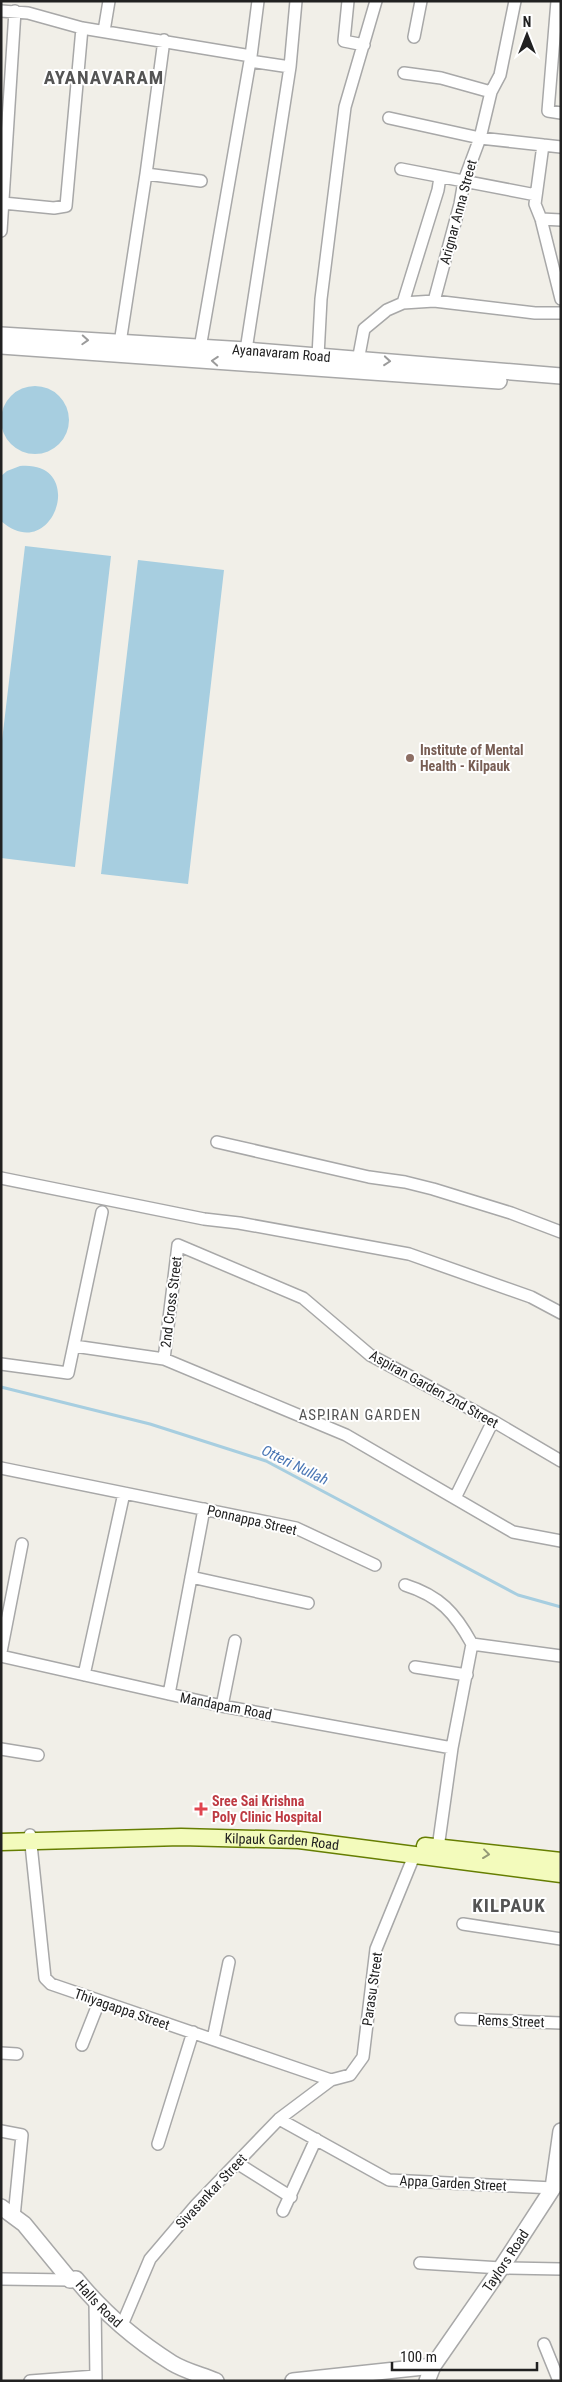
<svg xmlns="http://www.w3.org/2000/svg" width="562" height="2382" font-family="'Roboto Condensed',sans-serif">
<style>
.water{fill:#a7cee0}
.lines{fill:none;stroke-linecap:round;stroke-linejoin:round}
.stream{stroke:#a7cee0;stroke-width:3}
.minor-casing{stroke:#a8a8a8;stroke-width:14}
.tertiary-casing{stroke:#a8a8a8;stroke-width:18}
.secondary-casing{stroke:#667e02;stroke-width:19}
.minor{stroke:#fff;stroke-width:11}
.tertiary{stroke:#fff;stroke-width:15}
.secondary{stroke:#f3fbbc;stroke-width:16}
.oneway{stroke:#9b9b9b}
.oneway2{stroke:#949976}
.education-dot{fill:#8d6e63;stroke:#fff;stroke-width:2}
.health-dot{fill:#e0444e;stroke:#fff;stroke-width:2}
.labels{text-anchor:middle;stroke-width:4;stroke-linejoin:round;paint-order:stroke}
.street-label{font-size:14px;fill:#212121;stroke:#fff}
.education-label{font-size:14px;font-weight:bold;fill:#785e54;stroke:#fff;text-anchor:start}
.health-label{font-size:14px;font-weight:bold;fill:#be3a42;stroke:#fff;text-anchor:start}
.neighbourhood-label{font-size:15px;letter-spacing:1px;fill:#545454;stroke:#fff}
.water-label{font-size:15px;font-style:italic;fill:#4a76b4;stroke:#fff}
.district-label{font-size:19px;font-weight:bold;letter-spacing:1px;fill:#545454;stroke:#fff}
</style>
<rect width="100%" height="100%" fill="#f1efe8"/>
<path class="water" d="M1 420a34 34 0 1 1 68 0a34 34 0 1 1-68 0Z
M20,466C89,460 53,567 1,521V476L7,471Z
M25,546L111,556L75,867L1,858V749Z
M138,560L224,570L188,884L101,874Z"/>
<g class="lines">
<path class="stream" d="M1,1387L150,1424L266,1461L518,1595L561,1607"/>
<g class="minor-casing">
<path id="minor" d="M348,1L344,41L364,45
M557,1L548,111L561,113
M1,11L28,13L82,28L251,56L250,61L290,67
M104,31L109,1
M414,37L421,1
M251,56L258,1
M404,73L441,78L491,92
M389,118L480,138L561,147
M543,145L535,204L541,219L561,299
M401,169L536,195
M146,174L201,181
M3,203L54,208L66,206L82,28
M541,219L561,220
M1,231L15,11
M434,301L460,204L464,181L480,138L491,92L500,75L515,1
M403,303L438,190L440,177
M120,343L146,174L164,40
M200,348L250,61
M246,350L290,67L296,1
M318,356L321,299L345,107L376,1
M357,366L364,329L387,310L403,303L434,301L535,313H561
M217,1142L369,1177L405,1182L433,1189L511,1213L561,1232
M1,1178L204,1219L239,1223L409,1254L531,1297L561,1313
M74,1346L164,1359L346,1435L513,1532L561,1541
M164,1359L178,1245L303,1298L370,1355L493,1421L561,1461
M1,1364L68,1373L102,1212
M1,1468L296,1528L375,1565
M455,1498L493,1421
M191,1577L308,1603
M405,1585C440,1596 455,1613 472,1644
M1,1652L22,1544
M1,1656L222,1706L452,1748
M415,1667L467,1675
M84,1675L124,1493
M169,1694L204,1509
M222,1706L235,1641
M1,1749L38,1755
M30,1835L45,1978L51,1984L331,2080
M438,1848L452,1748L472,1644L561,1656
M463,1924L561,1939
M461,2019L561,2023
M213,2039L229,1962
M82,2045L99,2002
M1,2053L17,2054
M279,2119L389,2180L553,2188
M1,2131L22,2135L14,2217
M158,2144L193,2032
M237,2163L291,2197
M283,2211L316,2139
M420,2263L501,2268L561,2269
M1,2279L70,2280
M95,2301L96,2381
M122,2325L150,2259L196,2205L279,2119L331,2080L350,2075L363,2057L376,1949L414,1856
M544,2344L559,2381
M30,2381L96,2376"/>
</g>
<g class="tertiary-casing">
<g id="tertiary">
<path id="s1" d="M1,335L246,350L561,376"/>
<path d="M1,346L499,381"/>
<path id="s2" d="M1,2207L24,2224L70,2280L76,2279C103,2312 137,2341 172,2363C185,2371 202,2375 216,2381"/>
<path d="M293,2381L433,2366"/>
<path id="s3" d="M427,2381L433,2366L501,2268L553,2188L561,2131"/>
</g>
</g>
<g class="secondary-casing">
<g id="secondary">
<path id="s4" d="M1,1842L181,1837L299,1840L561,1874"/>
<path d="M425,1846L561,1861"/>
</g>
</g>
<use href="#minor" class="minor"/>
<use href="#tertiary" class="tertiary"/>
<use href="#secondary" class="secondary"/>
</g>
<defs><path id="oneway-chevron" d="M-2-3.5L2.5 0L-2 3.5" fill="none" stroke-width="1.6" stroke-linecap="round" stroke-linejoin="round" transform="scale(1.25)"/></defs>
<g class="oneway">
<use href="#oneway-chevron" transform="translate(85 340) rotate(3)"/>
<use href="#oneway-chevron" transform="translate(215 361) rotate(-176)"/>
<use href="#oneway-chevron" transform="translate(387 361) rotate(5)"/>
</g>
<use class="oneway2" href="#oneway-chevron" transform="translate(486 1854) rotate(7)"/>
<circle class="education-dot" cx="410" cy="758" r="5"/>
<path class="health-dot" d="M198.5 1801.5h5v5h5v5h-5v5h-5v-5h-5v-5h5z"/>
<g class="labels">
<g class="street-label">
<text transform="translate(458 212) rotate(-75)" y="5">Arignar Anna Street</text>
<text dy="5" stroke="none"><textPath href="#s1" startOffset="281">Ayanavaram Road</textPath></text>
<text transform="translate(171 1302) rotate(-83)" y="5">2nd Cross Street</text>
<text transform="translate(434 1389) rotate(29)" y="5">Aspiran Garden 2nd Street</text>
<text transform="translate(252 1520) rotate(13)" y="5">Ponnappa Street</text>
<text transform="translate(226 1706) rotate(11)" y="5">Mandapam Road</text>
<text dy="5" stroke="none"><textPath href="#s4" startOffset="281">Kilpauk Garden Road</textPath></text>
<text transform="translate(372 1989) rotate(-82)" y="5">Parasu Street</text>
<text transform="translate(122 2009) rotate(19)" y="5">Thiyagappa Street</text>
<text transform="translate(511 2021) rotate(2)" y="5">Rems Street</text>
<text transform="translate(453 2183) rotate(3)" y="5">Appa Garden Street</text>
<text transform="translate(211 2191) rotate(-47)" y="5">Sivasankar Street</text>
<text dy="5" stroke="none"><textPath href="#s3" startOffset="144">Taylors Road</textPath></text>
<text dy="5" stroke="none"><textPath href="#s2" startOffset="141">Halls Road</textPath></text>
</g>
<g class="education-label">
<text x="420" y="755">Institute of Mental<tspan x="420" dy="16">Health - Kilpauk</tspan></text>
</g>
<g class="health-label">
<text x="212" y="1806">Sree Sai Krishna<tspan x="212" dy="16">Poly Clinic Hospital</tspan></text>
</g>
<g class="neighbourhood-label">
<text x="360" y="1420">ASPIRAN GARDEN</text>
</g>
<g class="water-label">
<text transform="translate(295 1465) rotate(26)" y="5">Otteri Nullah</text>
</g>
<g class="district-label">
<text x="104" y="84">AYANAVARAM</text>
<text x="509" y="1912">KILPAUK</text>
</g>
</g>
<rect width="562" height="2382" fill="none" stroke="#212121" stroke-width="5"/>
<g transform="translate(527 35)" stroke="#ffffff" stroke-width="4" paint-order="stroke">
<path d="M0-4L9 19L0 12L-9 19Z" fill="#212121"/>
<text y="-8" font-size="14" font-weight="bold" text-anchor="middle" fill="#212121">N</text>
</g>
<path d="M392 2362v8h145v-8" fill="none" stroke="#212121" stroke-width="2.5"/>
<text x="400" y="2362" font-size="15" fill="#212121" stroke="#ffffff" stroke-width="4" paint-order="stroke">100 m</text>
</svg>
